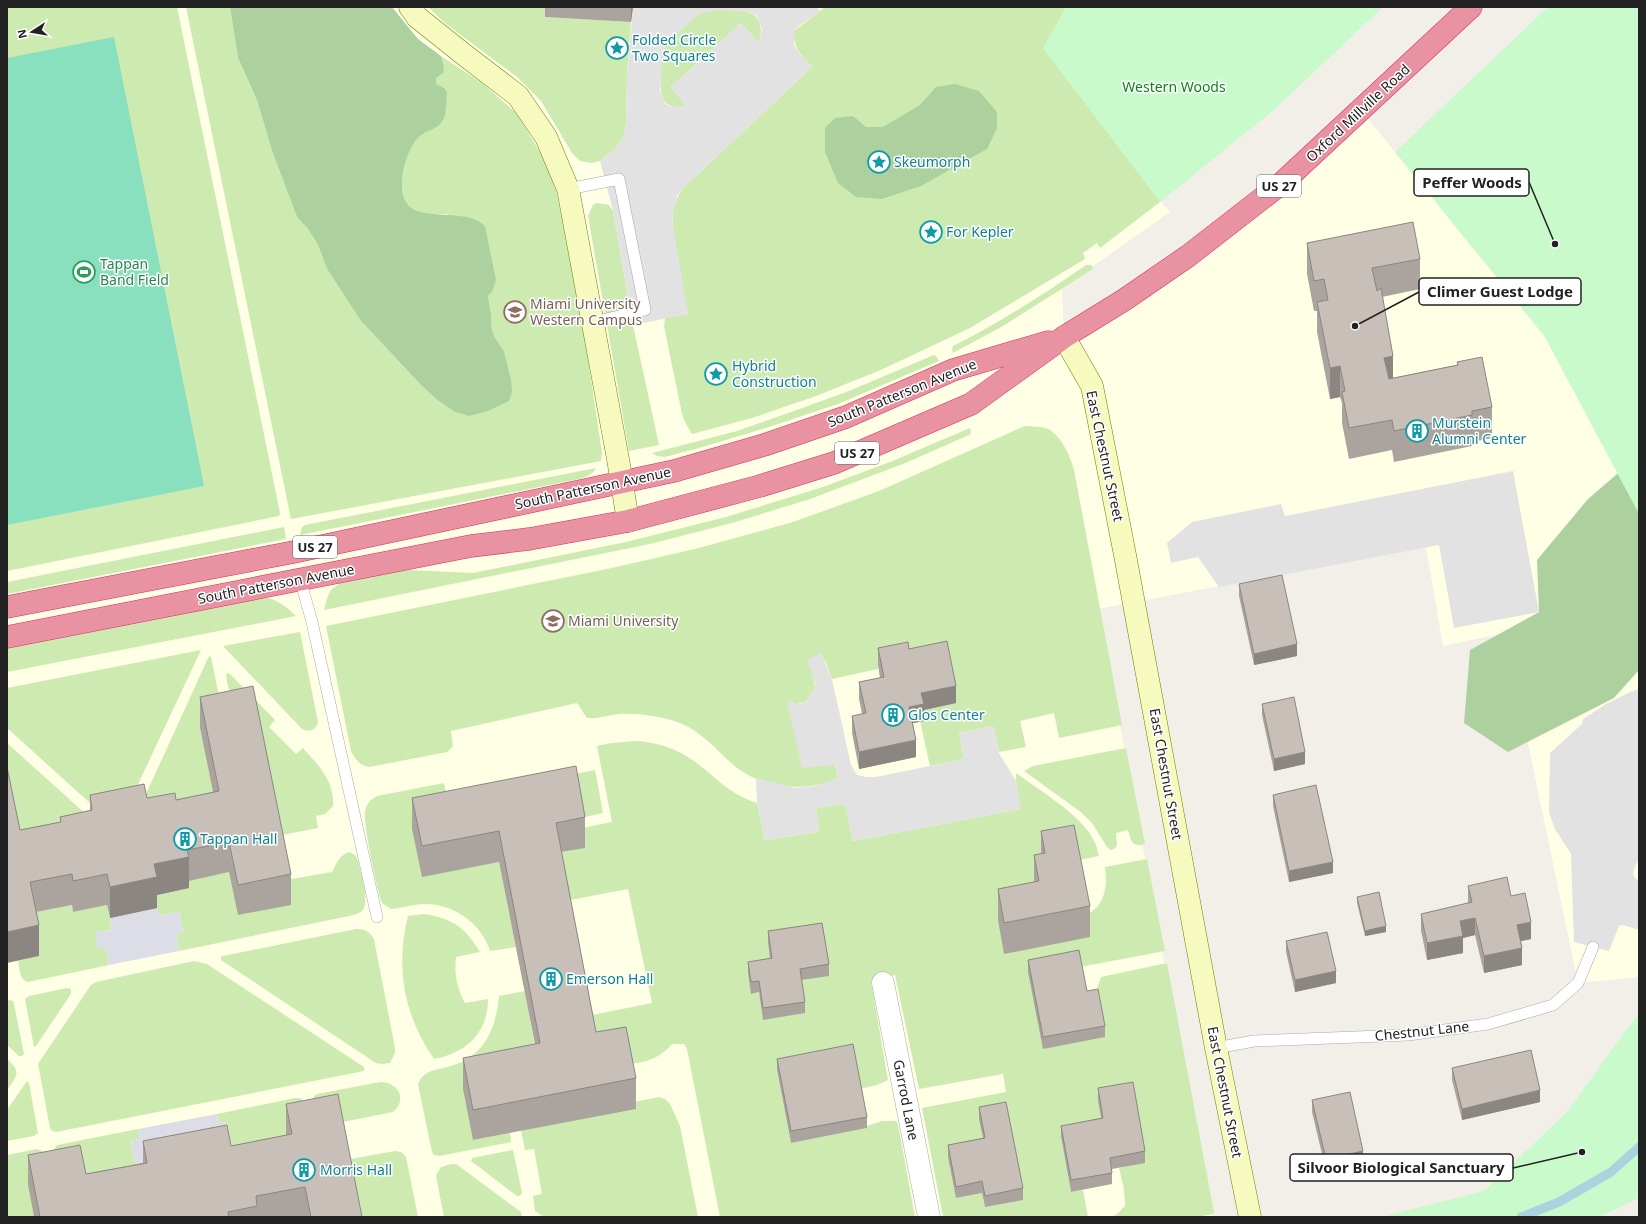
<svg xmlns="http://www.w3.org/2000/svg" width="1646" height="1224" font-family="'Noto Sans',sans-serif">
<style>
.education{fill:#ffffe5}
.grass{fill:#cdebb0;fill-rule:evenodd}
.forest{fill:#add19e}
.park{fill:#c8facc}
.pitch{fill:#88e0be}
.parking{fill:#e2e2e2;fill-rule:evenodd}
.plaza{fill:#dddde8}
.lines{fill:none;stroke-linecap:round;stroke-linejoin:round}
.stream{stroke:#aad3df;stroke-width:9}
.lane-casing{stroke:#a9a9a9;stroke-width:12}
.street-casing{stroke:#a9a9a9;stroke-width:23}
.secondary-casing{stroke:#707d05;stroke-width:23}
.highway-casing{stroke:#dc2a67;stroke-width:23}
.lane{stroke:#fff;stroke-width:11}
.street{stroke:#fff;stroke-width:22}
.secondary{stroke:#f7fabf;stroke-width:22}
.highway{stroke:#e892a2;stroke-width:22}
.wall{fill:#aba49e}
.shaded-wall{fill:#8b8681}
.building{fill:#c7bfb8;stroke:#8b8681}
.labels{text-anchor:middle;stroke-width:3;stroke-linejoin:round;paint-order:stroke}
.shield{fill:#fff;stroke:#646464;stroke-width:1}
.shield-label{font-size:13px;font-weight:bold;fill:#222}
.culture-label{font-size:14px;fill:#0d838f;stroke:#fff;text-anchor:start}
.park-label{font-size:14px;fill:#0c8416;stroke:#fff}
.street-label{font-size:14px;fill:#222;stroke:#fff}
.leisure-label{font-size:14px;fill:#27864d;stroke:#fff;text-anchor:start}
.education-label{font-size:14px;fill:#785e54;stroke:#fff;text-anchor:start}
.leader{fill:none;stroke:#222;stroke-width:1.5}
.callout-dot{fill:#222;stroke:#fff;stroke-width:1.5}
.callout{fill:#fff;stroke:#222;stroke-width:1.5}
.callout-label{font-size:15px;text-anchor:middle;font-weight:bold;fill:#222}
</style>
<rect width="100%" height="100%" fill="#f2efe9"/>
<path class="education" d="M7,7H1383L1160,200L1170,212L1062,288L1064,336L1361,110L1545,337L1639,514V977L1578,983L1505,633L1443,646L1426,547L1098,609L1212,1217H7Z"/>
<path class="grass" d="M7,7H177L280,513L279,516L7,571Z
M186,7H230L238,58L257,100L272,151L297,217L308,229L318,245L327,269L361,321L420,384L437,400L455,412L511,379L504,351L494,336L492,330L491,314L488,296L492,292L448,214C436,214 421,216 411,209C400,201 401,177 404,165C406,155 411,145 418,138C424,131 434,128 442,123L444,88L436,85V77L439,76L444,66L441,56L482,83L515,112L528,132L545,161L557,194L583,326L602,453L601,461L291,519Z
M428,7H556L545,17L631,22L627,73L626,124L623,138L616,148L600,161L591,163L580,161L572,153L541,101L517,77L446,24Z
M825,7H1150L1192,176L1160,202L1100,248L1097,243L1083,253L1085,259L970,328L883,369L816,396L752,418L692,434L686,424L682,414L664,326L665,318L688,314C683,288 668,229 674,207C676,199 679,194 683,188L812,67C801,54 793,50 794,31Z
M717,10C741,11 766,6 760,40L757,41L741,23L671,87L686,106C658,112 660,90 661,70C662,64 661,55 664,49C668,41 691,19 699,14C704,11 711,10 717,10Z
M597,203L609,205L613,211L633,325L659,445L629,451L588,216L593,205Z
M1086,265H1091L1093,269L1003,326L953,353L952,350L953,346C1000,323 1044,294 1086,265Z
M934,355L936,356L939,361L838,404L772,426L699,448L665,457L657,456L652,453L737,431L794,411L849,391Z
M1025,426C1033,427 1044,426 1050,430C1063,439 1070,456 1074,470L1122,725L1059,738L1054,713L1020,721L1026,747L999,752L993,726L959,733L964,759L930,766L920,721L878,665V669L832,679L825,660L813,673L815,688C810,696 806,704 795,704L793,701L835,765L838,778C808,793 765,789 737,768C718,752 701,730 677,722C659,716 638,713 620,714C608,715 598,719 587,718L577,703L451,731L453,746L447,752L369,767C359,765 356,760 351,751L326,626L607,569L695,549L793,522L879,491Z
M970,428L971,433L969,435L903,464L810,499L732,523L650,544L324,610L327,598L331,590L340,583L399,571L410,570L473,573L626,542L726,517L823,487L890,462Z
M596,468C592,475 586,477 579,479L300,535L302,527L305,525Z
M284,527L286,539L7,594V582Z
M264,597C278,600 286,606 296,616L7,672V648Z
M300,632L318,722C316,731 309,732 302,729L223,646Z
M201,650L133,795L90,803L7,728V688Z
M209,656L211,657L220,701L200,728L215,801L141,805Z
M227,673H229L275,720L269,727L296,754L303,748C318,765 335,781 333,806L325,814L316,816L318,828L277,836L231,700L226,676Z
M636,741C655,742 675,748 691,759C716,776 726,793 757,803L765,840L819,832L816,808L841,804L845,805L853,841L1020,809L1016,781V773C1039,790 1083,816 1094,841C1097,845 1097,851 1099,856L1075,861L1085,915C1105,908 1108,885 1105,867L1147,859L1165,951L1080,967L1029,972L1044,1049L1095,995L1101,977L1167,963L1214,1212L1213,1214L1197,1217H1109L1116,1215L1125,1206L1124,1189L1119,1168L1145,1162L1103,1129L1061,1137L1071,1192L1083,1190L1088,1217H943L922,1108L1006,1092L1003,1074L919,1089L895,975L871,981L888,1080L877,1085L860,1089L777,1070L791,1143L867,1128V1126L882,1121H896L898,1124L915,1217H720L687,1049L684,1044H672C652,1068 624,1064 596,1063L587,1016L652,1003L628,889L565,901L556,854L582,828L612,822L597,746L611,743ZM772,970L763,1019L759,992L751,994ZM985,1149V1207L982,1193L956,1198Z
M7,743L87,815L20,861L7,799Z
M1126,748L1145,844C1132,848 1131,841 1128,830L1116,833L1117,846L1114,849L1111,850L1107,847L1092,823L1082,813L1024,771L1033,766Z
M595,770L603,813L580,818L455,797Z
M444,783L451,821L422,876L499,862L516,947L490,951C481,923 454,904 425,904C413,904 403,908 391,909L382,903C377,892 363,822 365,812C366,804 371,799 377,796Z
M350,852L355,855L357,858C360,870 370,900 363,910C361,912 357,914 354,915L179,951L176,934L183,932L179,912L159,916L154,895L189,888L187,881L229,872L286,880L332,872C337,863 340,854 350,852Z
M72,905L73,912L107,905L112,930L95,933L106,947L109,965L28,982C19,980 20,968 18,961L39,956L30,913Z
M424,914C452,918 466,928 480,952L456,957C454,974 457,988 465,1003L488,999C488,1033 466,1053 434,1059C404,1015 395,968 408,916Z
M356,929C365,929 369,931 374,939L395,1048V1053L390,1063L382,1064L376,1063L221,960V957L223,956Z
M194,961L207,964L364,1067V1071L56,1132L52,1131L50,1128L38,1064L91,985L96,982Z
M67,988L71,989V994L36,1046L34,1047L25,999L29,996Z
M525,991L540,1074L473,1140L510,1133L511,1142L439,1156L434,1155L432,1152L418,1084C424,1068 441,1070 454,1065C486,1054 496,1027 499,996Z
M10,1000L13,1001L14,1004L24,1054L22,1056H19L7,1045V1001Z
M7,1059C22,1072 17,1076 7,1090Z
M27,1081L29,1083L38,1133L34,1136L7,1141V1110Z
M380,1082C398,1082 408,1099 393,1112L338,1123L314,1101V1096L317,1094Z
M659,1097L665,1099L670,1104L680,1126L698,1217H544L535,1211L533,1196L542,1194L534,1149L525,1150L521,1131L634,1102Z
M295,1098H301L304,1102L292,1165L224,1145L231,1143L227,1122L219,1123L217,1114Z
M138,1129L140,1139L131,1141L135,1163L144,1161L146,1171L86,1205L53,1151L57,1145Z
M37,1149L42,1151L44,1155L28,1185L34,1217H7V1155Z
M513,1150L522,1193L519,1196H517L471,1161L472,1158Z
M395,1151L401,1152L406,1157L418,1217H356L345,1160Z
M452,1164H456L521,1212L522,1217H444L436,1176L441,1167Z"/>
<path class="forest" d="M230,7H392L418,39L441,56L444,66L443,73L436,78V84L444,88L447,92C446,100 447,115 442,122C437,129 425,131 419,137C405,150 395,190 408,205C422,222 466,207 485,226L496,280L492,292L488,296L491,314L492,330L494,336L504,351L511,379L512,392L509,401L488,411L469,416L455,412L437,400L420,384L361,321L327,269L318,245L308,229L297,217L272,151L257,100L238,58Z
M955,84L979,91L997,112V128L987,149L921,186L882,199L856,197L838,183L825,152V128L835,118L853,116L866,127H883L920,105L936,87Z
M1639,455V670L1614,698L1508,752L1464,723L1470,650L1539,612L1537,560L1588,499Z"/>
<path class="park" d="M1066,7H1383L1275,109L1160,202L1043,48Z
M1548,7H1639V514L1545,337L1395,152Z
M1639,1013V1198L1599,1217H1381L1484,1191L1566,1113Z"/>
<path class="pitch" d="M114,37L204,486L7,525V58Z"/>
<path class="parking" d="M633,7H817L820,11L799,26L794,31V45L799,53L812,67L683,188L677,196L674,208L672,220L688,314L633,325L613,211L600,161L616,148L623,138L626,124L627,73ZM717,10L750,12L757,16L762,29L760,40L757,41L741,23L671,87L685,106L674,107L669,106L664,102L660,90L663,50L669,41L699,14Z
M1513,471L1539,612L1454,628L1439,545L1219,587L1198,557L1171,563L1167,543L1192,522L1281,504L1285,516Z
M821,653L832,679L851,765L857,775L866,777H876L964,759L959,733L993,726L999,753L1016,781L1021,809L853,841L845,805L841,804L816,808L819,832L765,840L757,803L756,778L794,788L816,786L838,778L835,765L802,768L787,702L791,700L795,704H801L811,695L815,688V683L807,660Z
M1639,689V859L1635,866L1633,874L1634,877L1639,881V930L1623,925L1619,926L1609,951L1574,942L1571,854L1555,829L1549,813L1550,753L1582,724L1583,719L1606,704L1630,692Z"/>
<path class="plaza" d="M157,908L159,916L179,912L183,932L176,934L179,951L109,965L106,948L98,949L95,933L112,930L110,918Z
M217,1114L219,1123L227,1122L231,1143L135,1163L131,1140L140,1139L138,1129Z"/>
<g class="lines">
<path class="stream" d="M1521,1217L1559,1202L1611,1172L1639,1147"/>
<g class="lane-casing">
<path id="lane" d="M568,189L619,179L645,310L593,322
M300,579L312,622L377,917
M1216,1048L1254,1041L1408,1035L1488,1024L1553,1005L1578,983L1593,947"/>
</g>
<g class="street-casing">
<path id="street" d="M883,983L929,1217"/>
</g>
<g class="secondary-casing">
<path id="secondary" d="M410,7L417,17L462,53L518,96L546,137L568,189L618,459L628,521
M1064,337L1092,386L1125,555L1216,1048L1250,1217"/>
</g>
<g class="highway-casing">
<path id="highway" d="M7,607L294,552L674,471L764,445L846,417L953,370L1048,342
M7,637L471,546L529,539L628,521L760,486L834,463L971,404L1064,337L1124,300L1188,256L1282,183L1471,7"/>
</g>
<use href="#lane" class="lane"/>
<use href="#street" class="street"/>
<use href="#secondary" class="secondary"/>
<use href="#highway" class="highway"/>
</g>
<path class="wall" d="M545,7H633L631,22L545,17Z
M1307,243L1420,259V289L1382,297L1393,378L1457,365V362L1492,407V438L1472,442V446L1394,462L1392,450L1349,459L1342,423V403L1340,397L1330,399L1317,332V311H1314L1307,274Z
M1239,584L1297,656L1254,665L1239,596Z
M878,648L909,649L956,703L924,710V721L913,723L916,757L859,769L852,733V716L862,714L859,699V682L880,678L878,665Z
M200,697L291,874V905L238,915L229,872L189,881V888L157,895V908L110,918L107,905L73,912L72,905L36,912L39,956L20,830L60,822V817L90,811V795L176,800L213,792L200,728Z
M1262,704L1305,764L1274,771L1262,715Z
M1273,795L1333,873L1289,882L1273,806Z
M412,798L585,817V848L561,852L596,1032L636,1078V1109L473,1140L463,1089V1058L535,1044L499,862L422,877L412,829Z
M1041,831L1090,906V937L1004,954L998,920V889L1034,882V855L1041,854Z
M1468,886L1511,896L1531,939L1521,941L1522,965L1484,973L1475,935L1463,938V953L1427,960L1421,931V914L1468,903Z
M1357,897L1386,932L1365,936L1357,903Z
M768,931L829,964V976L801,980L805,1002V1013L763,1020L759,992L751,994L748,973V962L770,959L768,942Z
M1286,941L1336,983L1295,992L1286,952Z
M1028,960L1087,991L1105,1026V1037L1043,1049L1028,972Z
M777,1059L867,1117V1128L791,1143L777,1070Z
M1452,1068L1540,1102L1462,1120L1452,1080Z
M1098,1088L1145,1151V1163L1112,1169V1184L1071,1192L1061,1137V1126L1101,1118L1098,1100Z
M1312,1100L1363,1162L1326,1171L1312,1112Z
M286,1104L362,1217H34L28,1185V1155L86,1174L143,1163V1141L231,1146L286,1135Z
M979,1107L1023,1188V1200L985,1207L982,1193L956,1198L948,1157V1145L983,1138L979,1119Z"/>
<path class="shaded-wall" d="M631,7H633L631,22Z
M1393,356V387L1384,389V358Z
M1340,366V397L1330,399V368Z
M1297,644V656L1254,665V654Z
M956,686V703L924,710V721L909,724V707L921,693Z
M916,740V757L859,769V752Z
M1305,752V764L1274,771V759Z
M189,857V888L157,895V908L110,918V887L154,864Z
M1333,862V873L1289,882V871Z
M1475,918V935L1463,938V953L1427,960V943L1460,921Z
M1531,922V939L1517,942V925Z
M39,925V956L7,963V932Z
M1386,926V932L1365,936V931Z
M1522,948V965L1484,973V956Z
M1336,971V983L1295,992V980Z
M1540,1090V1102L1462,1120V1109Z
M1363,1151V1162L1326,1171V1159Z"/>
<path class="building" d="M1413,222L1420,259L1372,268L1377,291L1381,288L1393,356L1384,358L1389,379L1458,365L1457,362L1482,357L1492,407L1472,411V415L1394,431L1392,420L1349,428L1342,392L1345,391L1340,366L1330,368L1317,302L1328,300L1324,279L1314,281L1307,243Z
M1282,575L1297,644L1254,654L1239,584Z
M947,641L956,686L921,693L924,704L909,707L916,740L859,752L852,716L866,713L859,682L884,677L878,648L908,642L909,649Z
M253,686L291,874L238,885L229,842L187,850L189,857L154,864L157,877L110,887L107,874L73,881L72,874L30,882L39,925L7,932V767L20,830L61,822L60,817L92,810L90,795L144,784L147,798L175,793L176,800L219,791L200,697Z
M1294,697L1305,752L1274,759L1262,704Z
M576,766L585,817L556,823L565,870L596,1032L626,1027L636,1078L473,1110L463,1058L540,1043L499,831L422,846L412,798Z
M1316,785L1333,862L1289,871L1273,795Z
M1074,825L1090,906L1004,923L998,889L1039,881L1034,855L1045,853L1041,831Z
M1507,877L1511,896L1525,893L1531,922L1517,925L1522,948L1484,956L1475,918L1460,921L1463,936L1427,943L1421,914L1472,902L1468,886Z
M1379,892L1386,926L1365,931L1357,897Z
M822,923L829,964L800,969L805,1002L763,1008L759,981L751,982L748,962L772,958L768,931Z
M1327,932L1336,971L1295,980L1286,941Z
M1079,950L1087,991L1098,989L1105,1026L1043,1037L1028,960Z
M853,1044L867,1117L791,1131L777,1059Z
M1531,1050L1540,1090L1462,1109L1452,1068Z
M1133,1082L1145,1151L1110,1158L1112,1173L1071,1180L1061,1126L1103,1118L1098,1088Z
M1350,1092L1363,1151L1326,1159L1312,1100Z
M338,1094L362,1217H311L305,1187L256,1196L257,1206L228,1212L229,1217H40L28,1155L80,1145L86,1174L147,1163L143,1141L153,1139L227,1125L231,1146L292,1134L286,1104Z
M1006,1102L1023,1188L985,1196L982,1181L956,1187L948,1145L985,1138L979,1107Z"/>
<defs>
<g id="sight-ring" transform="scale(1.15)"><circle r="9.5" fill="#fff" stroke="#0f9aa8" stroke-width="1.5"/><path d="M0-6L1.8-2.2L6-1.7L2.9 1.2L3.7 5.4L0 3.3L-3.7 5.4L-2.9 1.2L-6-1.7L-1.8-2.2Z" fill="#0f9aa8"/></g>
<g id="stadium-ring" transform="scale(1.15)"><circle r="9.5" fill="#fff" stroke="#2e9e5b" stroke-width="1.5"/><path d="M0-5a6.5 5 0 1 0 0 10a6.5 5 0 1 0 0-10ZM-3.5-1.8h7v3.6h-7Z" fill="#2e9e5b"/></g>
<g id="university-ring" transform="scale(1.15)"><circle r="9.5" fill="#fff" stroke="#8d6e63" stroke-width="1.5"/><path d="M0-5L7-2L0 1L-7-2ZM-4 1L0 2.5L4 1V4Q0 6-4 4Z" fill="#8d6e63"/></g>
<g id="building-ring" transform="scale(1.15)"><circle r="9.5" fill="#fff" stroke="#0f9aa8" stroke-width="1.5"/><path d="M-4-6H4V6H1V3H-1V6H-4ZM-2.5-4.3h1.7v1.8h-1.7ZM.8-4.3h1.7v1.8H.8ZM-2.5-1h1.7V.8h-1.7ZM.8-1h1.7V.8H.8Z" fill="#0f9aa8"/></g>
</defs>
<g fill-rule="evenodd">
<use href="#sight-ring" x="617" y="48"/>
<use href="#sight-ring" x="879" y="162"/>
<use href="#sight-ring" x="931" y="232"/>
<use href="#stadium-ring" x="84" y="272"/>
<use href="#university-ring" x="515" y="312"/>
<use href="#sight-ring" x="716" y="374"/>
<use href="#building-ring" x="1417" y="431"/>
<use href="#university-ring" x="553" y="621"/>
<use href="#building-ring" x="893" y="715"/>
<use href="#building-ring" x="185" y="839"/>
<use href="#building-ring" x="551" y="979"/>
<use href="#building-ring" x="304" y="1170"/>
</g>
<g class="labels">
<g class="shield">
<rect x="1257" y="175" width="44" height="22" rx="3"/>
<rect x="835" y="442" width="44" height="22" rx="3"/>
<rect x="293" y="536" width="44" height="22" rx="3"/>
</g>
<g class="shield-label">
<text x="1279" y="191">US 27</text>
<text x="857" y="458">US 27</text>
<text x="315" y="552">US 27</text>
</g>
<g class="culture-label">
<text x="632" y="45">Folded Circle<tspan x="632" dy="16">Two Squares</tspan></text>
<text x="894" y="167">Skeumorph</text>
<text x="946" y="237">For Kepler</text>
<text x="732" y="371">Hybrid<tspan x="732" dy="16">Construction</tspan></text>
<text x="1432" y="428">Murstein<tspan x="1432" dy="16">Alumni Center</tspan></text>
<text x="908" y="720">Glos Center</text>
<text x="200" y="844">Tappan Hall</text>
<text x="566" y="984">Emerson Hall</text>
<text x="320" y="1175">Morris Hall</text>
</g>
<g class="park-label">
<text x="1174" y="92">Western Woods</text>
</g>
<g class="street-label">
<text transform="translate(1358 113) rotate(-43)" y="5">Oxford Millville Road</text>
<text transform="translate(902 393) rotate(-22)" y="5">South Patterson Avenue</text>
<text transform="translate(1105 456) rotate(78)" y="5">East Chestnut Street</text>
<text transform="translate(593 488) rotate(-12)" y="5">South Patterson Avenue</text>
<text transform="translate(276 584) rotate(-11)" y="5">South Patterson Avenue</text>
<text transform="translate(1166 774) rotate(80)" y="5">East Chestnut Street</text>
<text transform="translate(1422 1031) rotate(-6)" y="5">Chestnut Lane</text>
<text transform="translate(1225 1092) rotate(79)" y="5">East Chestnut Street</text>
<text transform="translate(906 1100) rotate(79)" y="5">Garrod Lane</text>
</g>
<g class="leisure-label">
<text x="100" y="269">Tappan<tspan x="100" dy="16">Band Field</tspan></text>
</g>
<g class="education-label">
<text x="530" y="309">Miami University<tspan x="530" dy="16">Western Campus</tspan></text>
<text x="568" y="626">Miami University</text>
</g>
</g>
<path class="leader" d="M1555 244L1529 182M1355 326L1419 292M1582 1152L1513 1168"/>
<g class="callout-dot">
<circle cx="1555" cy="244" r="4"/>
<circle cx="1355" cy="326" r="4"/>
<circle cx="1582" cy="1152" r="4"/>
</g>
<g class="callout">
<rect x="1414" y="169" width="115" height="27" rx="4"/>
<rect x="1419" y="278" width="162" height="27" rx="4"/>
<rect x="1290" y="1154" width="223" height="27" rx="4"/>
</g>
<g class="callout-label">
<text x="1472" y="188">Peffer Woods</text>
<text x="1500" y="297">Climer Guest Lodge</text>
<text x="1401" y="1173">Silvoor Biological Sanctuary</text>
</g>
<rect width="1646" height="1224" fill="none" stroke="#222222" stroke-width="16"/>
<g transform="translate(32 32) rotate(258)" stroke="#ffffff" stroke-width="3" paint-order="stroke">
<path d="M0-3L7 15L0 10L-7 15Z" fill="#222222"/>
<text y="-6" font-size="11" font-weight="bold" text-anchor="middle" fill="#222222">N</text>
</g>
</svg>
